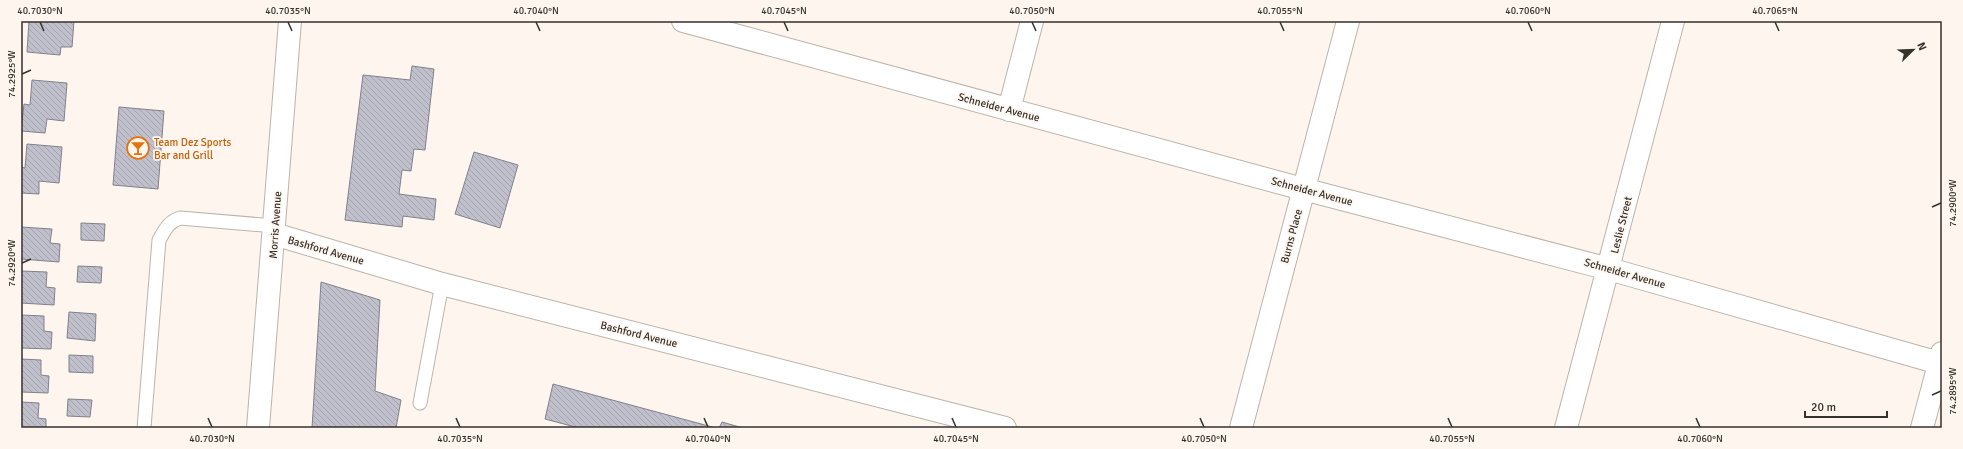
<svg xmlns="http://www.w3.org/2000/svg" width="1963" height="449" font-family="Signika,sans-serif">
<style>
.building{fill:url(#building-back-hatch);stroke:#80818c}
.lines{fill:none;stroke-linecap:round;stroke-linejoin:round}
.service-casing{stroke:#bcb3a9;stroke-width:15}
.minor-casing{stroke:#bcb3a9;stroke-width:24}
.primary-casing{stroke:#bcb3a9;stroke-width:24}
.service{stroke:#fff;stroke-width:13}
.minor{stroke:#fff;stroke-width:22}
.primary{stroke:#fff;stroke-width:22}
.ticks{fill:none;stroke:#35312d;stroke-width:1.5}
.labels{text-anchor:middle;stroke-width:3.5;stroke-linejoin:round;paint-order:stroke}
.street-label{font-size:11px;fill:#35312d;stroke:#fef6ee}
.food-label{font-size:11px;fill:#c56008;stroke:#fef6ee;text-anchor:start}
.neatline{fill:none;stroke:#35312d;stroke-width:1.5}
.ticks-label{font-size:10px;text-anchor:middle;fill:#35312d}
</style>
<defs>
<pattern id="building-back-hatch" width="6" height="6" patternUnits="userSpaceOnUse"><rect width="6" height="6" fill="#bfc0cc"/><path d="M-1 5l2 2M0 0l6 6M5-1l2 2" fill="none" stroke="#a5a5b0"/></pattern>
</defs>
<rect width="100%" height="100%" fill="#fef6ee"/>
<path class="building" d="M29,21H74L72,47H61L60,55L27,52Z
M412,66L434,69L425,150L414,149L411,171L402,170L399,194L436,199L434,220L403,216L402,227L345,220L363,75L410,80Z
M32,80L67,83L64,121L47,119L45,133L21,131L24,104L30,105Z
M119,107L164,111L158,189L113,185Z
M27,144L62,147L59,183L39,181V194L21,193V167L25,168Z
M474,152L518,165L500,228L455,214Z
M81,223L105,224L104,241L81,240Z
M21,227L52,229L50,243L60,244L59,262L21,259Z
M78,266L102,267L101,283L77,282Z
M21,271L47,272L46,287L55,288L54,305L21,303Z
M321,282L380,300L375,391L401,400L396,428H312Z
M69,312L96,314L95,341L67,338Z
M21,315L44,316V331L52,332L51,349L21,348Z
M69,355L93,356V373L69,372Z
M21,359L41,360V375L49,376L48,393L21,392Z
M553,384L716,428H579L545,419Z
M68,399L92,400L90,417L67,416Z
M21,402L39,403L38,418L46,419V428H21Z
M722,422L743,428H719Z"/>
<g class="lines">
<g class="service-casing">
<path id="service" d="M420,403L442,284
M144,428L159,240C165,230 168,222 180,218L275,226"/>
</g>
<g class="minor-casing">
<path id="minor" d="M683,21L1303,189L1609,269L1939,363
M1009,110L1032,21
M274,234L442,284L1005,428
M1241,428L1348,21
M1566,428L1673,21
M1922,428L1942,353"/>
</g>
<g class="primary-casing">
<path id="primary" d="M258,428L290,21"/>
</g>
<use href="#service" class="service"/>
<use href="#minor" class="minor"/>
<use href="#primary" class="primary"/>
</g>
<path class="ticks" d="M40,22L44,31M288,22L292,31M536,22L540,31M784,22L788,31M1032,22L1036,31M1280,22L1284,31M1528,22L1532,31M1775,22L1779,31M22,74L31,70M1932,207L1941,203M22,263L31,259M1932,395L1941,391M208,418L212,427M456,418L460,427M704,418L708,427M952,418L956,427M1200,418L1204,427M1448,418L1452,427M1696,418L1700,427"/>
<defs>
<g id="bar-ring" transform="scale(1.15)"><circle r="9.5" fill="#fef6ee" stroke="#e8710a" stroke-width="1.5"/><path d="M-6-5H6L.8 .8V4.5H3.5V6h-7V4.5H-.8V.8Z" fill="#e8710a"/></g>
</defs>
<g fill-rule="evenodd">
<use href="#bar-ring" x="138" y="148"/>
</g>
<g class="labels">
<g class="street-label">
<text transform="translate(999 107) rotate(15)" y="4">Schneider Avenue</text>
<text transform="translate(1312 191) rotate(15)" y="4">Schneider Avenue</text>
<text transform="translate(275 225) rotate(-86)" y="4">Morris Avenue</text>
<text transform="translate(1621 225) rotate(-76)" y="4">Leslie Street</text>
<text transform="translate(1291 236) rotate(-75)" y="4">Burns Place</text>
<text transform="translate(326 250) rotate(16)" y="4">Bashford Avenue</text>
<text transform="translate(1625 273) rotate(16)" y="4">Schneider Avenue</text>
<text transform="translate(639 334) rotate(14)" y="4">Bashford Avenue</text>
</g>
<g class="food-label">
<text x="154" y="146">Team Dez Sports<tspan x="154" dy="13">Bar and Grill</tspan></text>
</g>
</g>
<rect width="1963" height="449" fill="none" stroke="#fef6ee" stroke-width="44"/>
<g transform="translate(1913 50) rotate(67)" stroke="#fef6ee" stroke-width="3" paint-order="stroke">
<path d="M0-3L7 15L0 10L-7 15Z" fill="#35312d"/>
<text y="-6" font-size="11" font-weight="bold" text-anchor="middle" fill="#35312d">N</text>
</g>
<path d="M1805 411v6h82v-6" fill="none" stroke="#35312d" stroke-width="2"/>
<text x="1811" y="411" font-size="12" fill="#35312d" stroke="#fef6ee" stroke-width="3" paint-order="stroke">20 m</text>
<rect x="22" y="22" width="1919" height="405" class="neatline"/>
<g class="ticks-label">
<text x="40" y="14">40.7030°N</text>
<text x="288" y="14">40.7035°N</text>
<text x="536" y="14">40.7040°N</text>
<text x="784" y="14">40.7045°N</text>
<text x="1032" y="14">40.7050°N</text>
<text x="1280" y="14">40.7055°N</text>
<text x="1528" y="14">40.7060°N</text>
<text x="1775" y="14">40.7065°N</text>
<text transform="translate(11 74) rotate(-90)" y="4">74.2925°W</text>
<text transform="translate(1952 203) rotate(-90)" y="4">74.2900°W</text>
<text transform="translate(11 263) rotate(-90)" y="4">74.2920°W</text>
<text transform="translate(1952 391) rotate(-90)" y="4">74.2895°W</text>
<text x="212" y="442">40.7030°N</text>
<text x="460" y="442">40.7035°N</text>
<text x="708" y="442">40.7040°N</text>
<text x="956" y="442">40.7045°N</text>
<text x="1204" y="442">40.7050°N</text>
<text x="1452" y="442">40.7055°N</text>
<text x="1700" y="442">40.7060°N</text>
</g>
</svg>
